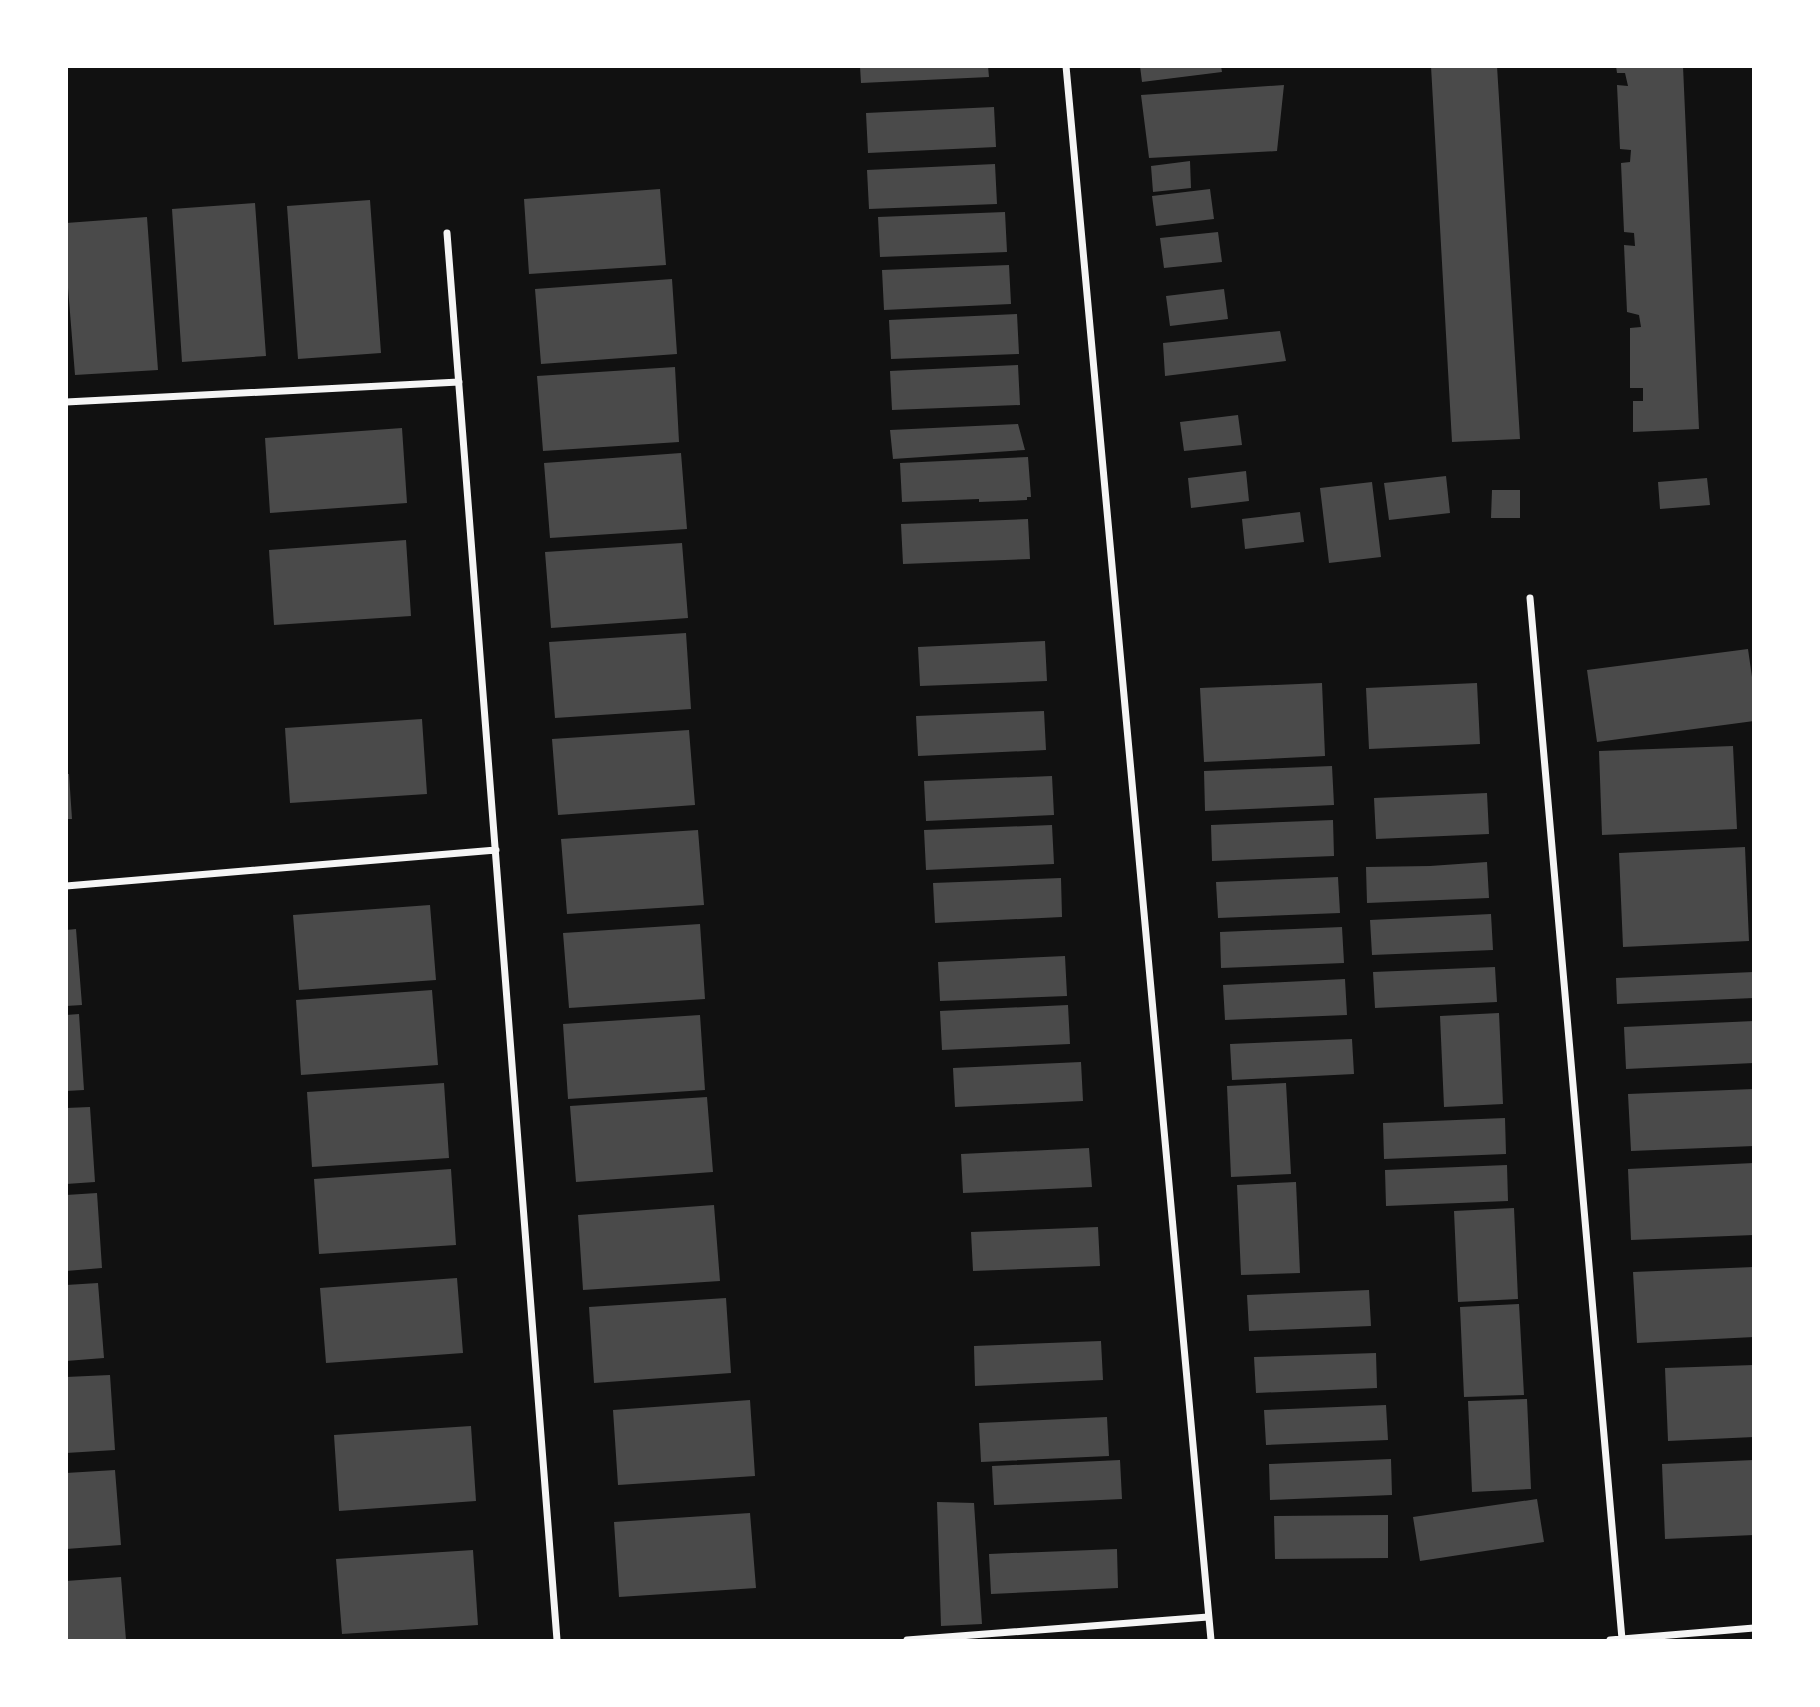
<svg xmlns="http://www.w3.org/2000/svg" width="1820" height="1707" font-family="Bitter,serif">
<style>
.building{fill:#4a4a4a}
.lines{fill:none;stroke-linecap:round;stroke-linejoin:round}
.minor{stroke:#f5f5f5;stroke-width:7}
</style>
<rect width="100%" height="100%" fill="#111"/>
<path class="building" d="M860,66H988L989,77L861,83Z
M1140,66H1221L1222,72L1142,82Z
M1431,66H1497L1520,439L1452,442Z
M1616,66H1683L1699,429L1633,432V401H1643V388H1630V328L1641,327L1639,315L1627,312L1624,245L1635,246L1634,233L1624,232L1621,163L1630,162L1631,150L1620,149L1617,85L1628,86L1625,73H1617Z
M1284,85L1277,151L1149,158L1141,95Z
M994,107L996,147L868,153L866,113Z
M1190,161L1191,188L1153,192L1151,166Z
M995,164L997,204L869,209L867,170Z
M660,189L666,265L529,274L524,199Z
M1210,189L1214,219L1156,226L1152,196Z
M370,200L381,353L298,359L287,206Z
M255,203L266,356L182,362L172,209Z
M1005,212L1007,252L880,257L878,217Z
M147,217L158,370L75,375L66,263V223Z
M1218,232L1222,262L1164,268L1160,238Z
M1009,265L1011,304L884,310L882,270Z
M672,279L677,354L541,364L535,289Z
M1224,289L1228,319L1170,326L1166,296Z
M1017,314L1019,354L891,359L889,320Z
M1280,331L1286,361L1165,376L1163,343Z
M1018,365L1020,405L892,410L890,371Z
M675,367L679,442L543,451L537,376Z
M1238,415L1242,445L1184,451L1180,422Z
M1018,424L1025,450L893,459L890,430Z
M402,428L407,503L270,513L265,438Z
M681,453L687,529L550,538L544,463Z
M1028,457L1031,497H1027V500L979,502V499L902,502L900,463Z
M1246,471L1249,501L1191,508L1188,478Z
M1446,476L1450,513L1389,520L1384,483Z
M1707,478L1710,505L1660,509L1658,482Z
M1372,482L1381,557L1329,563L1320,488Z
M1492,490H1520V518H1491Z
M1300,512L1304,542L1245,549L1242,519Z
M1028,519L1030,559L903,564L901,524Z
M406,540L411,616L274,625L269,550Z
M682,543L688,618L551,628L545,552Z
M686,633L691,709L555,718L549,642Z
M1045,641L1047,681L920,686L918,647Z
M1748,649L1754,691V721L1597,742L1587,670Z
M1322,683L1325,756L1204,762L1200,688Z
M1477,683L1480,744L1369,749L1366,688Z
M1044,711L1046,750L918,756L916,716Z
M422,719L427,794L290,803L285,728Z
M689,730L695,805L558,815L552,739Z
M1733,746L1737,829L1602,835L1599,751Z
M1332,766L1334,805L1205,811L1204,771Z
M66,774H69L72,819H66Z
M1052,776L1054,815L926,821L924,781Z
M1487,793L1489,834L1376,839L1374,798Z
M1333,820L1334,856L1212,861L1211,825Z
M1052,825L1054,864L926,870L924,830Z
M698,830L704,905L567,914L561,839Z
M1745,847L1749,941L1623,947L1619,853Z
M1487,862L1489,898L1367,903L1366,867L1430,866Z
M1338,877L1340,913L1218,918L1216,882Z
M1061,878L1062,917L935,923L933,883Z
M430,905L436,980L299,990L293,915Z
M1491,914L1493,950L1372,955L1370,920Z
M700,924L705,999L569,1008L563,933Z
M1342,927L1344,963L1221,968L1220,932Z
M76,929L82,1005L66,1006V930Z
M1065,956L1067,996L940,1001L938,962Z
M1495,967L1497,1002L1375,1008L1373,972Z
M1754,972V998L1617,1004L1616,978Z
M1345,979L1347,1015L1225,1020L1223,985Z
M432,990L438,1065L301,1075L296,1000Z
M1068,1005L1070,1044L942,1050L940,1011Z
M1499,1013L1503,1104L1444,1107L1440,1016Z
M79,1014L84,1090L66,1091V1015Z
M700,1015L705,1090L568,1099L563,1024Z
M1754,1021V1063L1626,1069L1624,1027Z
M1352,1039L1354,1074L1232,1080L1230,1044Z
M1081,1062L1083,1101L955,1107L953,1068Z
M444,1083L449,1158L312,1167L307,1092Z
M1286,1083L1291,1174L1231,1177L1227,1086Z
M1754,1089V1146L1631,1151L1628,1094Z
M707,1097L713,1172L576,1182L570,1106Z
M90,1107L95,1182L66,1184V1108Z
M1505,1118L1506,1154L1384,1159L1383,1123Z
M1089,1148L1092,1187L963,1193L961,1154Z
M1754,1163V1235L1631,1240L1628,1169Z
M1507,1165L1508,1201L1386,1206L1385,1170Z
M451,1169L456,1245L319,1254L314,1179Z
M1296,1182L1300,1273L1241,1275L1237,1185Z
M97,1193L102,1268L66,1271V1195Z
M714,1205L720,1281L583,1290L578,1215Z
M1514,1208L1518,1299L1458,1302L1454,1211Z
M1098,1227L1100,1266L973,1271L971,1232Z
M1754,1267V1337L1637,1343L1633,1272Z
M457,1278L463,1353L326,1363L320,1288Z
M98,1283L104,1358L66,1361V1285Z
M1369,1290L1371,1326L1249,1331L1247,1295Z
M726,1298L731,1373L594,1383L589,1307Z
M1519,1304L1524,1395L1464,1397L1460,1307Z
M1101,1341L1103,1380L975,1386L974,1346Z
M1376,1353L1377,1388L1256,1393L1254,1357Z
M1754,1365V1437L1668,1441L1665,1368Z
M110,1375L115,1450L66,1453V1377Z
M1527,1399L1531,1489L1472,1492L1468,1401Z
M750,1400L755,1476L618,1485L613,1410Z
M1386,1405L1388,1440L1266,1445L1264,1410Z
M1107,1417L1109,1456L981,1462L979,1423Z
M471,1426L476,1501L339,1511L334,1435Z
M1391,1459L1392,1495L1270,1500L1269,1464Z
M1120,1460L1122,1499L994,1505L992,1466Z
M1754,1460V1535L1665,1539L1662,1464Z
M115,1470L121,1545L66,1549V1473Z
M1537,1499L1544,1542L1420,1561L1413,1517Z
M937,1502L974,1503L982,1624L941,1626Z
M750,1513L756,1588L619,1597L614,1522Z
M1388,1515V1558L1275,1559L1274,1516Z
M1117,1549L1118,1588L991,1594L989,1554Z
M473,1550L478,1625L342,1634L336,1559Z
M121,1577L126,1640H66V1581Z"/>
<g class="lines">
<path class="minor" d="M1066,66L1211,1640
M447,233L557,1640
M66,402L459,382
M1530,598L1622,1639
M66,886L496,850
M907,1640L1208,1617
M1610,1640L1754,1628"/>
</g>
<rect width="1820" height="1707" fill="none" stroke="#ffffff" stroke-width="136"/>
</svg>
